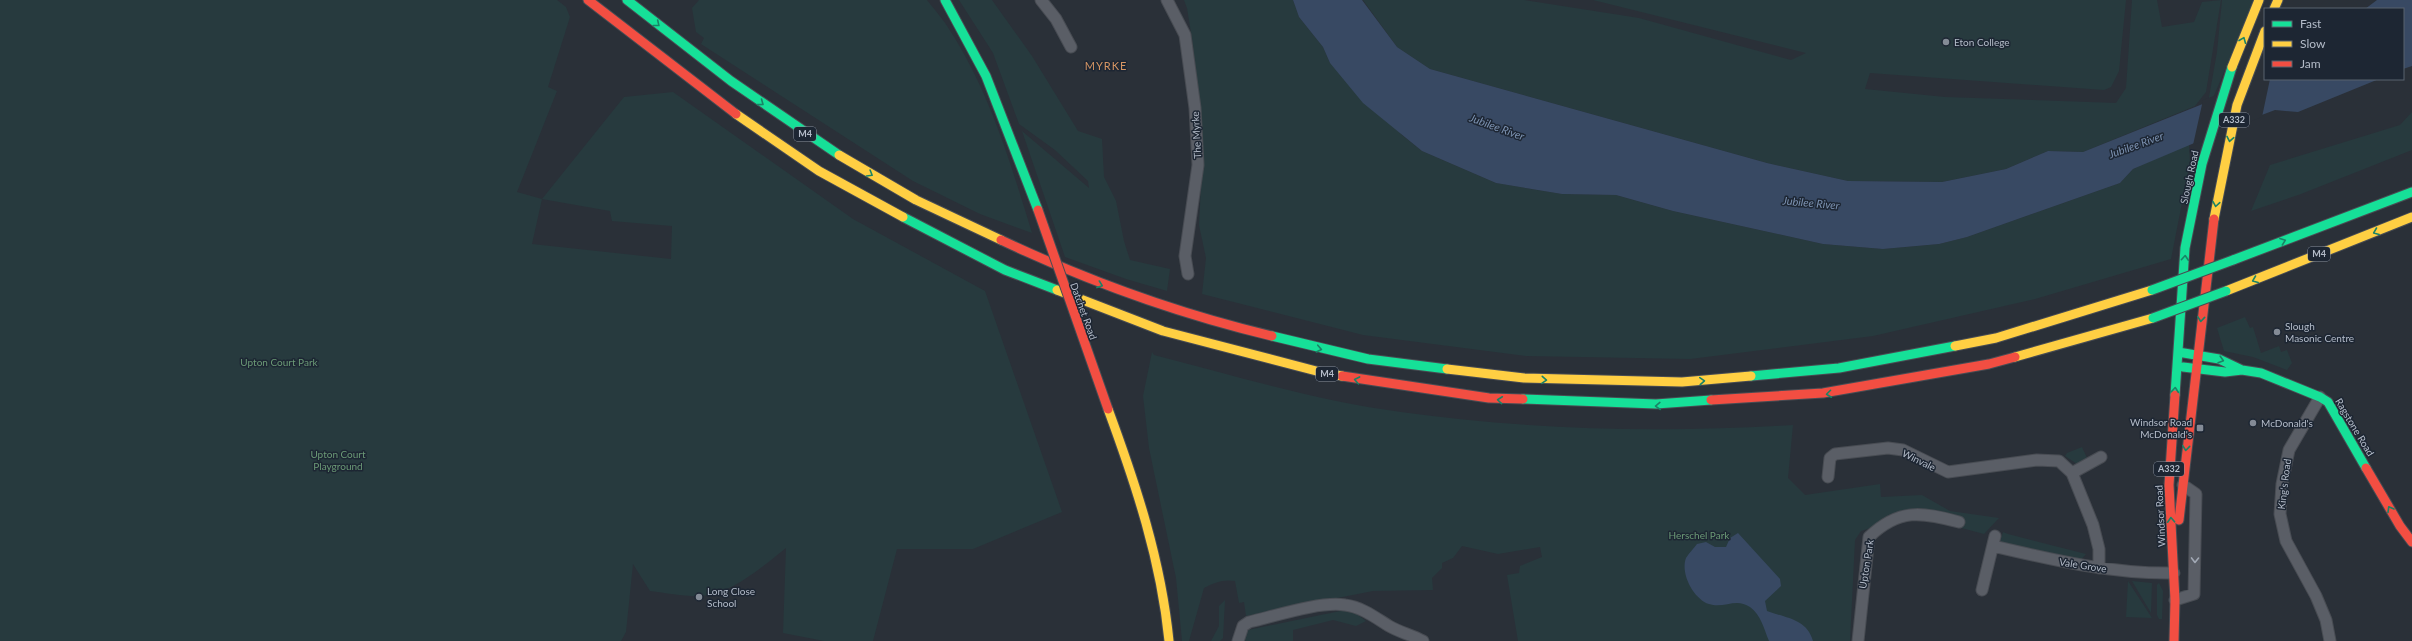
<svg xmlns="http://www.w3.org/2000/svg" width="2412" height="641" font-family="Lato,sans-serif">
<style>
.green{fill:#273a3e;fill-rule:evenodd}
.water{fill:#384963}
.pier{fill:#2a3038}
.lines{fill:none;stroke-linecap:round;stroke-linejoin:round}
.street-casing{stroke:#484c53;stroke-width:13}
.fast-casing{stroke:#484c53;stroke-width:11}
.slow-casing{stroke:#484c53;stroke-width:11}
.jam-casing{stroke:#484c53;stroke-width:11}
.street{stroke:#5a5e66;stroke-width:11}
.fast{stroke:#16e098;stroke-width:9}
.slow{stroke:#ffcf43;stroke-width:9}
.jam{stroke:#f24e42;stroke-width:9}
.fast-bridge-casing{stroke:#484c53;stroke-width:11;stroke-linecap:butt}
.jam-bridge-casing{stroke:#484c53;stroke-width:11;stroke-linecap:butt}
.fast-bridge{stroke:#16e098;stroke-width:9}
.jam-bridge{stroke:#f24e42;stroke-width:9}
.oneway{stroke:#1a8366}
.oneway2{stroke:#a2a9b5}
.poi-dot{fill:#848b96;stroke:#1d2633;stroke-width:1.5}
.labels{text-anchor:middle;stroke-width:3;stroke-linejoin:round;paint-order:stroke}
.shield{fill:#1d2633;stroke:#878f9c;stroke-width:1}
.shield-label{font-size:9px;font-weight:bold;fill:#b4bcc9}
.poi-label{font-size:10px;fill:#b4bcc9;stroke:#1d2633;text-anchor:start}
.street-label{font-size:10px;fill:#b4bcc9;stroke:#1d2633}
.park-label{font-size:10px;fill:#6b9a76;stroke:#1d2633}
.neighbourhood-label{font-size:11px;letter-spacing:1px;fill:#d59563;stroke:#1d2633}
.water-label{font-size:11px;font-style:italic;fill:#7c92b1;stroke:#1d2633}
</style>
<rect width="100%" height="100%" fill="#2a3038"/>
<path class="green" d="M0,0H557L566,7L570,17L548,87L557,91L517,192L542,199L624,97L673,92L853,219L985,291L1062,512L973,549H897L873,641H824L783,633L786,548C765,565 730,595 702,596C686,597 667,593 650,591L633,564L626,632L621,641H0ZM542,199L610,211L612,221L672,226L671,259L532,244Z
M699,0H927C934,9 943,19 949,29C989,90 1011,164 1032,233L980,214L913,181L701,44L704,38L696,32L692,8Z
M959,0H992L1032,56L1078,131L1102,139L1104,177L1116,201L1124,241L1130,260L1170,269L1167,291L1126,279L1065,257L1022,131L1089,188L1088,181L1055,150L1019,124L993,53Z
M1184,0H1293L1299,17L1323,47L1330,63L1402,135L1422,151L1496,183L1562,194L1616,195L1673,211L1823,244L1883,249L1939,244L1967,237L2120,183L2133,169L2189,144L2190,162L2171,259L2035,299L1873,336L1690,359L1526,356L1363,335L1202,294L1206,258L1199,225L1203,149L1193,45L1187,8Z
M1363,0H1524L1639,18L1791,60L1806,53L1593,0H2126L2119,71L2111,87L2104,90L1870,73L1865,89L1945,97L2116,103L2126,88L2132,0H2157L2162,27L2194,22L2202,2L2221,0L2206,92L2195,106L2083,152L2048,151L2006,169L1942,182L1848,181L1767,163L1430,69L1397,47Z
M2222,0H2255L2206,114L2217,52Z
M2412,112V150L2301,194L2251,211L2270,165L2400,125Z
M2245,317L2250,328L2253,327L2261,353L2279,346L2281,352L2287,350L2292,363L2287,370L2253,357L2224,351L2217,328Z
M1152,352L1154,355C1236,376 1317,401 1401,412C1532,430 1662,433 1793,425L1788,478L1805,495L1880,484L1881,497L1922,495L1950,511L1999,518L1984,534L1913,515L1861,531L1855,540L1850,641H1518L1507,575L1519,573L1520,566L1542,557L1540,547L1498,554L1462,546L1453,558L1442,563V568L1432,578L1433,590L1373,591L1246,616L1244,602L1239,603L1235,581C1223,579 1214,583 1204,588L1189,641H1182L1176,578L1149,448L1143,396Z
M2082,447L2087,458L2077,464L2065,456L2067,453Z
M2003,532L2008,534L2086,554L2080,561L2000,542Z
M2128,581L2152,618L2126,617Z
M2132,581L2152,583L2151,613Z
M2159,583L2163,591L2162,619H2159L2157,615V585Z
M1225,600L1223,638L1220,641H1211L1219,626V606Z
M1350,609L1366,621L1356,626L1333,620L1293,630V641H1243L1248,630Z"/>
<path class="water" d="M1293,0H1362L1397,47L1430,69L1767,163L1848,181L1942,182L2006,169L2048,151L2083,152L2265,79H2379L2298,112L2275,110L2251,119L2133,169L2120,183L1967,237L1939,244L1883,249L1823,244L1673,211L1616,195L1562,194L1496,183L1422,151L1363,103L1330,63L1323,47L1299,17Z
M2377,0H2412V66L2403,69V9H2365Z
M1738,533L1780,579L1781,586L1765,601L1767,611C1786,618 1807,619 1813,641H1769C1764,629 1761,615 1750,607C1736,597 1724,609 1709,604C1694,599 1680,574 1686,558C1689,553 1694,548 1697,544L1706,542L1715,547H1726L1730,538Z"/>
<path class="pier" d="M2264,77L2265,79H2270L2262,117L2193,145L2203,100Z"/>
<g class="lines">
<g class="street-casing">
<path id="street" d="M1041,0L1056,19L1071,47
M1167,0L1185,35L1195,108L1198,165L1185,256L1188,274
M2320,397L2289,450L2282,484L2280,514L2286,541L2316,596L2326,620L2330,641
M2072,473L2101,457
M1828,477L1830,458L1835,454L1888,448L1903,450L1948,472L2037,460L2059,461L2072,473L2093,525L2099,549V568
M1993,546C2053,560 2112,574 2174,573
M1982,590L1995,536
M2175,600L2194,594L2196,494L2183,485
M1238,641L1243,626L1249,622C1275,616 1320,601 1345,605C1362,607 1376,618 1389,626C1399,632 1412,635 1423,641
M1858,641L1869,537C1899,508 1922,512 1959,522"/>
</g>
<g class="fast-casing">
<path id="fast" d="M627,0L731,81L839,155
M945,0L986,76L1038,210
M903,217L1005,270L1057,290
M2233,260L2412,192
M1272,336L1368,359L1447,369
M2178,352L2219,359L2242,370
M2183,367L2225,372L2242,370L2261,373L2320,397L2328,402L2366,468
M1751,376L1839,368L1955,346
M2175,395L2185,248L2202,164L2232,67
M1523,399L1656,404L1711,400"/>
</g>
<g class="slow-casing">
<path id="slow" d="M2274,9L2278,0
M2232,67L2259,0
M736,114L819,171L903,217
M839,155L916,200L1001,240
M2214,219L2237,105L2265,31
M1057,290L1163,331L1324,373L1342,376
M2226,291L2412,217
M1955,346L1996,338L2152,290
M2015,357L2153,318
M1447,369L1524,378L1682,382L1751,376
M1108,409C1136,485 1161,560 1169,641"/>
</g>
<g class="jam-casing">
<path id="jam" d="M588,0L736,114
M1001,240C1088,281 1179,314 1272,336
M1342,376L1489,398L1523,399
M1711,400L1823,393L1989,364L2015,357
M2366,468L2400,526L2412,542
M2179,520L2214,219
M2174,641L2175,600L2169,485L2175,395"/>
</g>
<use href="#street" class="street"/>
<use href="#fast" class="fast"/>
<use href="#slow" class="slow"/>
<use href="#jam" class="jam"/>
<g class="fast-bridge-casing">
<path id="fast-bridge" d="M2152,290L2233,260
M2153,318L2226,291"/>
</g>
<g class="jam-bridge-casing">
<path id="jam-bridge" d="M1038,210L1108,409"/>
</g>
<use href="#fast-bridge" class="fast-bridge"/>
<use href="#jam-bridge" class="jam-bridge"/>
</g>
<defs><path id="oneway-chevron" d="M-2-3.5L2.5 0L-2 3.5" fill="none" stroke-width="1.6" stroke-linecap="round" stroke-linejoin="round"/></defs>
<g class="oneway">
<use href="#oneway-chevron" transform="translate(657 24) rotate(39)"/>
<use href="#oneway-chevron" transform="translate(2243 40) rotate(-68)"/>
<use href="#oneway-chevron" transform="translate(761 103) rotate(37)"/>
<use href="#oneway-chevron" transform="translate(2230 139) rotate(101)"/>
<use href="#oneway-chevron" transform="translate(870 174) rotate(31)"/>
<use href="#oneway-chevron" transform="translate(2216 204) rotate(99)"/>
<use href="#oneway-chevron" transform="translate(2376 232) rotate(158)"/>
<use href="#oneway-chevron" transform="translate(2283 241) rotate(-20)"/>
<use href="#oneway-chevron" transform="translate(2185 258) rotate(-86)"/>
<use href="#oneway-chevron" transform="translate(2255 280) rotate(158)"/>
<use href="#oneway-chevron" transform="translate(1100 285) rotate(20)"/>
<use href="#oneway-chevron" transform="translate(2201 319) rotate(96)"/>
<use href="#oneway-chevron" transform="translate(1319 349) rotate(12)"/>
<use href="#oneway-chevron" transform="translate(2221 360) rotate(17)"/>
<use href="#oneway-chevron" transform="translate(1357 380) rotate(-169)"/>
<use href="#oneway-chevron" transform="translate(1544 380) rotate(4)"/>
<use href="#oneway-chevron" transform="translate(1702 381) rotate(-4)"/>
<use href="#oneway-chevron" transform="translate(2175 390) rotate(-85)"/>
<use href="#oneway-chevron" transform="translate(1829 394) rotate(173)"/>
<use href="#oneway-chevron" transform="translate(1500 400) rotate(-174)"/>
<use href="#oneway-chevron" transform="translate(1658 406) rotate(178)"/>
<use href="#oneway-chevron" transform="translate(2186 448) rotate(96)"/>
<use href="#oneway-chevron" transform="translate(2390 509) rotate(-120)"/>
<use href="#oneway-chevron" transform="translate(2171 520) rotate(-93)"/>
</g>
<use class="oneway2" href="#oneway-chevron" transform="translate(2195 560) rotate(91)"/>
<g class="poi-dot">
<circle cx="1946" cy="42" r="4"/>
<circle cx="2277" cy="332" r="4"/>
<circle cx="2253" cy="423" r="4"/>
<rect x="2196" y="424" width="8" height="8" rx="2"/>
<circle cx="699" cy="597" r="4"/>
</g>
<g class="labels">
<g class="shield">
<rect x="2219" y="113" width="30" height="14" rx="3"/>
<rect x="794" y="127" width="22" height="14" rx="3"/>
<rect x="2308" y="247" width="22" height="14" rx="3"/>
<rect x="1316" y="367" width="22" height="14" rx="3"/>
<rect x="2154" y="462" width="30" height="14" rx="3"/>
</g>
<g class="shield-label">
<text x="2234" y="123">A332</text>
<text x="805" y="137">M4</text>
<text x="2319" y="257">M4</text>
<text x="1327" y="377">M4</text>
<text x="2169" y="472">A332</text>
</g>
<g class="poi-label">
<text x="1954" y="46">Eton College</text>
<text x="2285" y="330">Slough<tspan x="2285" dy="12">Masonic Centre</tspan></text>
<text x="2192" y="426" text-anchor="end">Windsor Road<tspan x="2192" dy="12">McDonald's</tspan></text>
<text x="2261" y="427">McDonald's</text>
<text x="707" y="595">Long Close<tspan x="707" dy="12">School</tspan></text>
</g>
<g class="street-label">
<text transform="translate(1196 135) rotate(-93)" y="4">The Myrke</text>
<text transform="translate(2189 177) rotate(-78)" y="4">Slough Road</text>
<text transform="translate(1084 311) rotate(70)" y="4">Datchet Road</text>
<text transform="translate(2355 427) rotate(59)" y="4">Ragstone Road</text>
<text transform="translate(1919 460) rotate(26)" y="4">Winvale</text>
<text transform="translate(2284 484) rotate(-83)" y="4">King's Road</text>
<text transform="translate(2160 516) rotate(-93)" y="4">Windsor Road</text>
<text transform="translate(1866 564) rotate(-81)" y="4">Upton Park</text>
<text transform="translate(2083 565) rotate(9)" y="4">Vale Grove</text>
</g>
<g class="park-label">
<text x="279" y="366">Upton Court Park</text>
<text x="338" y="458">Upton Court<tspan x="338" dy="12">Playground</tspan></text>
<text x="1699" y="539">Herschel Park</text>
</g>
<g class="neighbourhood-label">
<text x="1106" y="70">MYRKE</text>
</g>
<g class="water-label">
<text transform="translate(1497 127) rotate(20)" y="4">Jubilee River</text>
<text transform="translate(2136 145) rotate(-20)" y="4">Jubilee River</text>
<text transform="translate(1811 203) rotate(5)" y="4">Jubilee River</text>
</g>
</g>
<rect x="2264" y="8" width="140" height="72" fill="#1d2633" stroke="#59626f"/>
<rect x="2272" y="21" width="20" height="6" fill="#16e098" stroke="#59626f"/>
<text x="2300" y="28" font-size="12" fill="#b4bcc9">Fast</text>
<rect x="2272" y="41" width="20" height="6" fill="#ffcf43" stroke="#59626f"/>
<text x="2300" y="48" font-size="12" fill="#b4bcc9">Slow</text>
<rect x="2272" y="61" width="20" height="6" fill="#f24e42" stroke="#59626f"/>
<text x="2300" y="68" font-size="12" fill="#b4bcc9">Jam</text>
</svg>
